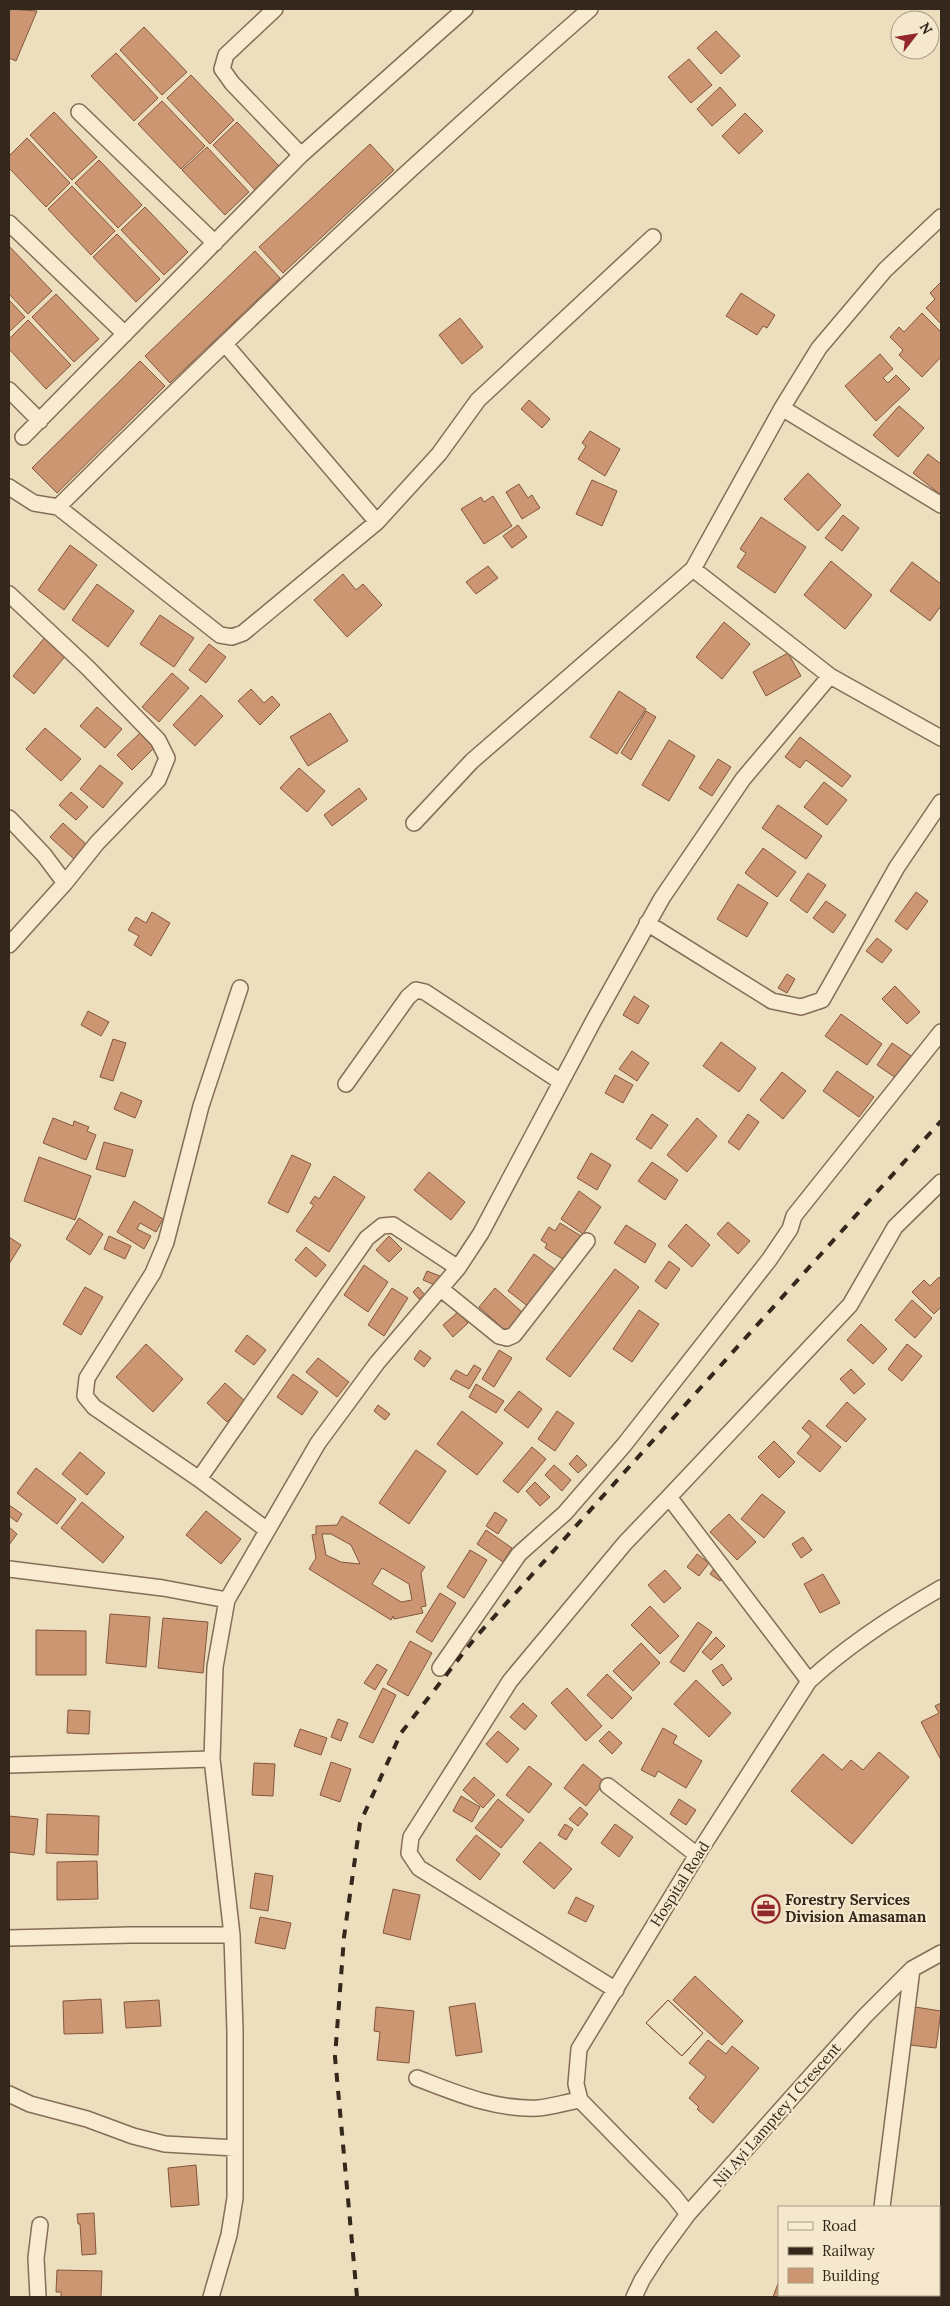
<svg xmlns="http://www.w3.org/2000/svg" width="950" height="2306" font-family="Lora,serif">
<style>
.building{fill:#cc9673;stroke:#84573d;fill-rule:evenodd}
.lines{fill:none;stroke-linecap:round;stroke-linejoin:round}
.minor-casing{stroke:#856e57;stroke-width:18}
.minor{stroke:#f9ebd0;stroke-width:15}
.rail{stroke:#34271b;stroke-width:4;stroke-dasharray:9 9;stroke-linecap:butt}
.labels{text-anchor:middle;stroke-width:4.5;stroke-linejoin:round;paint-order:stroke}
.street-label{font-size:15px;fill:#34271b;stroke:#f5e8cd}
.poi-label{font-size:15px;font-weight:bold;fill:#34271b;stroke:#f5e8cd;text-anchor:start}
</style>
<rect width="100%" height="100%" fill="#eddebd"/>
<path class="building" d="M9,9L37,11L16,61L9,58Z
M144,27L187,72L162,95L120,50Z
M716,31L740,56L721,74L697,48Z
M116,53L158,98L134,121L91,76Z
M689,59L712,85L691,103L668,77Z
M191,75L234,120L210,144L167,98Z
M720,87L736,105L712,126L697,109Z
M162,101L205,146L181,169L138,124Z
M54,112L97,157L72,180L30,135Z
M745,113L763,131L739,154L722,136Z
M237,122L280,167L255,190L213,145Z
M27,138L70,183L46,207L9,168V156Z
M370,144L394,170L283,273L259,247Z
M207,147L249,192L225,215L182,170Z
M99,160L142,205L118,228L75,183Z
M72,186L115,231L91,255L48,209Z
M145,207L188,252L164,275L121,230Z
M117,234L160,279L136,302L93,257Z
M9,246L52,291L28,314L9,294Z
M255,251L280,278L170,383L145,356Z
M941,282V324L926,308L935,299L930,293Z
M741,293L775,315L767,328L763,326L757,335L726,316Z
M56,294L99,339L74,362L32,317Z
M9,300L25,317L9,332Z
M922,313L941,332V357L922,377L899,355L903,350L890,337L899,327L904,332Z
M460,318L483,347L462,364L439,335Z
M28,320L71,365L46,389L9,349V339Z
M880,354L893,369L883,378L888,383L896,375L910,389L876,421L845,386Z
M140,361L165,386L57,493L32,468Z
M529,400L550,419L542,428L521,409Z
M899,406L924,428L898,457L873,435Z
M590,431L620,449L605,476L578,459L586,446L582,443Z
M928,454L941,464V495L913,473Z
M808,473L841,505L818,531L784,499Z
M592,480L617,491L602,526L576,514Z
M519,484L528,498L532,495L540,508L522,519L506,492Z
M493,496L512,526L484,544L461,509L481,497L484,502Z
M843,515L859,528L842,551L825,538Z
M761,517L806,547L775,593L737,567L746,553L740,549Z
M518,525L527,537L512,548L503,536Z
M70,545L97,565L64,610L38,590Z
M831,561L872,595L845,629L804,595Z
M912,562L941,584V606L930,621L890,591Z
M488,566L498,578L476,594L466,582Z
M343,574L356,590L363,584L382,605L347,637L314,600Z
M97,584L134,611L108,647L72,620Z
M160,615L194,638L174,667L140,644Z
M724,622L750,644L722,679L696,657Z
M46,636L67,654L34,694L13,676Z
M209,644L226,657L206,683L189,670Z
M788,653L801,676L766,696L753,672Z
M172,673L189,688L159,722L142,707Z
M251,689L264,703L272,696L280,705L260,725L238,701Z
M619,691L646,709L617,754L590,737Z
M201,695L223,716L195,746L173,725Z
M97,707L122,729L105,748L80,726Z
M646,711L656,717L631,760L621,753Z
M330,713L348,741L308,766L290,737Z
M45,728L81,759L61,781L26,749Z
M140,733L154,748L132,770L117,755Z
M800,737L851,776L842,787L806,760L800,768L785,757Z
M669,740L695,756L669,801L642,785Z
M718,759L731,767L712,796L699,788Z
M100,765L123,783L103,808L80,789Z
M299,768L325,791L307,812L280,788Z
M824,782L847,800L827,825L804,807Z
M359,788L367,799L332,826L324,815Z
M71,792L88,807L76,820L59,805Z
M778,805L822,836L806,859L762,828Z
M63,823L87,845L74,859L50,837Z
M763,848L796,872L777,897L745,873Z
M808,873L826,885L807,913L790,900Z
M738,884L768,903L747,937L717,919Z
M916,892L928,901L907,930L895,921Z
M826,901L846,915L833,933L813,918Z
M152,912L170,923L151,956L134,945L139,936L128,930L136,917L146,923Z
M877,938L892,950L882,963L866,951Z
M787,974L795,979L787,993L778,988Z
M895,986L920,1012L907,1024L882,999Z
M634,996L649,1006L638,1024L623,1015Z
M88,1011L109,1022L101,1036L81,1025Z
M841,1014L882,1044L867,1065L825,1036Z
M113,1039L126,1043L113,1081L100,1077Z
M721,1042L756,1068L739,1092L703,1066Z
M892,1043L911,1056L896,1078L877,1065Z
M632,1051L649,1063L637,1081L619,1069Z
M837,1071L874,1097L859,1117L823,1091Z
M782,1072L806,1091L783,1119L760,1100Z
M615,1075L633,1085L623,1103L605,1093Z
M121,1092L142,1101L135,1118L114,1109Z
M652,1114L668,1125L651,1149L636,1139Z
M748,1114L759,1122L739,1150L728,1142Z
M53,1118L73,1126L74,1121L89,1127L87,1131L96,1135L86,1160L43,1143Z
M697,1118L717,1136L687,1172L667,1155Z
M104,1142L133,1150L125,1177L96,1169Z
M591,1153L611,1165L597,1190L577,1178Z
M292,1155L311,1164L288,1213L268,1203Z
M39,1157L91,1176L75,1220L24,1201Z
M652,1162L678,1180L665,1200L638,1181Z
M429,1172L465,1202L451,1220L414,1190Z
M334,1176L365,1197L329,1252L296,1231L314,1205L310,1203L315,1196L319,1199Z
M579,1191L601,1207L583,1234L561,1219Z
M134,1201L163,1219L156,1232L140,1223L137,1229L151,1236L144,1249L117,1232Z
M79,1218L103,1234L90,1255L66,1239Z
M728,1222L750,1241L738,1254L717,1234Z
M560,1223L581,1236L566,1261L545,1248L547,1244L541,1240L549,1227L555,1231Z
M686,1224L710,1245L692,1267L668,1246Z
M626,1225L656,1244L645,1263L614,1243Z
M109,1236L131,1246L125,1259L104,1249Z
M389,1236L402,1249L389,1262L376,1250Z
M9,1237L21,1245L9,1264Z
M306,1247L326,1265L316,1277L295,1260Z
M534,1254L556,1270L529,1307L508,1291Z
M669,1261L680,1269L666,1289L655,1281Z
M364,1265L388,1282L368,1312L344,1295Z
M615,1269L639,1287L570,1377L546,1359Z
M427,1271L440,1276L437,1286L423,1280Z
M939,1277L941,1280V1310L940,1308L934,1314L912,1292L924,1280L930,1286Z
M85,1287L103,1297L81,1335L63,1324Z
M418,1287L425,1295L419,1299L413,1292Z
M392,1288L408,1298L384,1336L368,1325Z
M495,1288L523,1313L507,1332L479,1307Z
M912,1300L932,1318L915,1338L895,1320Z
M639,1310L659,1324L632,1362L613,1349Z
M458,1312L468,1323L453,1337L443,1325Z
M861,1324L887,1349L873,1364L847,1340Z
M247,1335L266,1350L254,1365L235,1351Z
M146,1344L183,1379L153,1412L116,1377Z
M907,1344L922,1356L902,1381L888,1369Z
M420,1350L431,1358L424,1367L414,1359Z
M499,1350L512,1358L494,1387L482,1379Z
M318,1358L349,1382L337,1397L306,1372Z
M474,1365L481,1369L469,1389L450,1379L456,1370L467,1376Z
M851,1369L865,1384L854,1394L840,1379Z
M293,1374L318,1392L302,1415L277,1397Z
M225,1383L246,1402L227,1422L207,1403Z
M476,1384L504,1401L496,1413L469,1397Z
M519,1391L542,1409L528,1428L504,1410Z
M847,1402L866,1419L846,1442L826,1426Z
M378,1405L390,1414L385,1420L374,1411Z
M462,1411L503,1443L477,1475L437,1444Z
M557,1411L574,1423L555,1451L538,1439Z
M809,1420L841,1447L820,1472L797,1453L811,1436L802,1428Z
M774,1441L795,1462L779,1478L758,1457Z
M532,1447L546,1459L518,1493L503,1481Z
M416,1450L446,1471L409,1524L379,1503Z
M80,1452L105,1473L87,1495L62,1474Z
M577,1455L587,1465L578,1473L569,1464Z
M554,1465L571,1480L562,1491L545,1475Z
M36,1468L76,1499L57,1524L17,1493Z
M535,1482L550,1497L540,1506L526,1491Z
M762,1494L785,1512L764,1538L741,1519Z
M82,1502L124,1537L103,1563L61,1528Z
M9,1505L22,1514L17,1522L9,1516Z
M206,1511L241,1539L221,1564L186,1535Z
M495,1512L507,1520L498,1534L486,1526Z
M729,1514L756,1542L737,1560L710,1532Z
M342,1516L425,1567L421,1573L426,1606L421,1607L423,1613L394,1619L393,1616L391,1620L309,1569L316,1558L312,1535L316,1534V1526L337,1525ZM322,1534H331L351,1545L360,1564L341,1562L326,1555ZM382,1568L409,1584L412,1600L401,1602L372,1584Z
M9,1527L17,1534L9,1545Z
M486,1530L512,1548L503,1562L477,1544Z
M803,1537L812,1550L801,1558L792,1544Z
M470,1550L487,1560L464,1598L447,1587Z
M697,1554L709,1563L699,1576L687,1567Z
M716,1566L725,1574L720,1581L710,1574Z
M665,1570L681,1588L664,1603L648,1585Z
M823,1574L840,1603L820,1613L804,1584Z
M440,1593L456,1603L432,1642L416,1632Z
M650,1606L679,1636L660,1654L631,1625Z
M110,1614L150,1617L146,1667L106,1663Z
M163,1618L208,1622L203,1673L158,1668Z
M698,1622L712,1632L684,1672L670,1662Z
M36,1630L86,1631V1675H36Z
M716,1637L725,1646L711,1660L702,1652Z
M410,1641L432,1653L408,1696L387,1684Z
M641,1643L660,1663L633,1691L613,1671Z
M377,1664L387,1670L375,1690L364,1683Z
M722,1664L732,1679L723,1686L712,1671Z
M607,1674L632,1698L612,1719L587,1695Z
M696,1680L731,1713L709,1737L674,1704Z
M383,1688L396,1695L373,1743L359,1737Z
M567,1688L602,1726L586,1741L551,1703Z
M523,1703L537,1716L525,1730L510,1717Z
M941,1703V1760L921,1722L939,1713L935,1706Z
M68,1710L90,1711L89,1734L67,1733Z
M338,1719L348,1723L341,1741L331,1737Z
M663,1728L677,1736L673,1743L702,1761L686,1788L658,1771L655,1777L641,1770Z
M300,1729L327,1738L321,1755L294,1746Z
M498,1731L519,1749L507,1763L486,1744Z
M609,1731L622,1743L612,1754L599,1741Z
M879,1752L909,1777L852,1844L791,1791L823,1754L842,1770L851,1760L863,1770Z
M331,1762L351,1769L340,1802L320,1795Z
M254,1763L275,1764L273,1796L252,1795Z
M583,1764L605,1782L586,1806L564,1788Z
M529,1766L552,1784L529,1813L506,1795Z
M474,1777L495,1795L483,1808L463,1790Z
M461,1796L480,1807L472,1822L453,1811Z
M498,1799L524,1820L501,1848L475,1828Z
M679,1799L696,1810L686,1825L670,1814Z
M580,1807L588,1814L578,1826L569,1819Z
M47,1814L99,1816L98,1855L46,1853Z
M9,1816L38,1819L34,1855L9,1852Z
M565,1824L573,1829L566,1840L558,1835Z
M615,1824L633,1837L619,1857L601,1843Z
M476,1835L500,1854L480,1880L456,1860Z
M540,1842L572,1869L554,1889L523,1862Z
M97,1861L98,1899L57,1900V1862Z
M255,1873L273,1876L268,1911L250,1908Z
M393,1889L420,1895L410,1940L383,1933Z
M576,1897L594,1906L586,1922L568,1913Z
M260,1917L291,1923L285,1949L255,1943Z
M695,1976L743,2021L722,2045L673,2000Z
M101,1999L103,2033L64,2034L63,2001Z
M159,2000L161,2026L126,2028L124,2002Z
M668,2000L703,2033L682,2056L646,2023Z
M668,2000L703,2033L682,2056L646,2023Z
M475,2003L482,2052L456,2056L449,2007Z
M376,2007L414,2011L409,2063L377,2060L380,2032L374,2031Z
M915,2007L941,2011L936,2048L910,2045Z
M708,2040L726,2054L732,2046L759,2068L713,2123L697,2109L699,2107L689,2098L706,2077L689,2063Z
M196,2165L199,2205L171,2207L168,2168Z
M94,2213L96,2254L82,2255L80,2224H78L77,2214Z
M57,2270L102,2271L101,2297H61V2292H56Z
M779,2281V2295H824L826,2297H773Z"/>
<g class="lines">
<g class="minor-casing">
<path id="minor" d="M275,9L226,55L222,69L232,83L301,155
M79,112L215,243
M9,223L125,334
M225,344L377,522
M9,390L40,421
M782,408L941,505
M23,437L301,155L465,9
M9,487L34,503L58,507L220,635L232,637L243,633L377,522L439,454L478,400L653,237
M58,507C230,335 407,169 590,9
M693,569L830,676L941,738
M9,594L88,668L158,740L167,758L158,780L97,843L65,883
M9,818L44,855L65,883L9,945
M414,823L472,761L693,569L782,408L819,348L885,270L941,217
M647,923L772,1001L801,1007L822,1000L897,867L941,802
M240,988L201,1106L166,1242L153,1273L87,1378L85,1396L94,1407L199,1479L267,1530
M346,1084L408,997L416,990L425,992L561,1082
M441,1289L499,1336L507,1338L514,1335L587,1241
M199,1479L367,1238L382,1226L393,1225L458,1268
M9,1569L163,1588L227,1600
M440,1668L519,1554L565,1513L624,1445L769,1260L790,1229L794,1216L941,1032
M809,1681L669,1497L850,1305L895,1227L941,1182
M9,1765L212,1759
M608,1786L697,1855
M9,1938L130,1935H232
M616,1990L419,1868L409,1853L411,1837L510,1681L625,1543L669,1497
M417,2078C456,2093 495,2110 538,2108C552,2107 566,2102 580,2100
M9,2094L30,2104L87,2119L133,2136L165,2144L235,2148
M882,2207L912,1969
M688,2214L673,2195L580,2100L576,2084L579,2049L697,1855L809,1681C849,1644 894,1615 941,1588
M38,2297L36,2258L40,2225
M211,2297L229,2235L235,2198V2031L232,1935L212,1759L215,1667L227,1600L318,1443L377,1363L458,1268L481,1233L594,1020L662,898L743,779L830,676
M634,2297L642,2280L660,2252L688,2214L818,2068L865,2016L912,1969L941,1953
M864,2297L865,2295"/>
</g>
<use href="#minor" class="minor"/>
<path class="rail" d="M357,2297L335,2057L344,1937L360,1823L401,1733L475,1638L941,1121"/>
</g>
<defs>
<g id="office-ring" transform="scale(1.4375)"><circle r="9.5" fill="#f5e8cd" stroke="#94272a" stroke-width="1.5"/><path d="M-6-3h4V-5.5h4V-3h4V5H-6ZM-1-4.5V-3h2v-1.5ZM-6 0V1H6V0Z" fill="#94272a"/></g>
</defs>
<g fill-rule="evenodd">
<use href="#office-ring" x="766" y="1909"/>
</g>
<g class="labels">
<g class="street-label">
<text transform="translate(680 1884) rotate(-58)" y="5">Hospital Road</text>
<text transform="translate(777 2115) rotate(-49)" y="5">Nii Ayi Lamptey I Crescent</text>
</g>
<g class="poi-label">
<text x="785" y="1905">Forestry Services<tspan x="785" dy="17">Division Amasaman</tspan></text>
</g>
</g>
<rect width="950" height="2306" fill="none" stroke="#34271b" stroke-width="20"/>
<rect x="778" y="2206" width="162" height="90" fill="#f5e8cd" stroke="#a89b86"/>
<rect x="788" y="2222" width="25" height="8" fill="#f9ebd0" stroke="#a89b86"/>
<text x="822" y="2231" font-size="15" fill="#34271b">Road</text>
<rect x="788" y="2247" width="25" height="8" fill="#34271b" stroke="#a89b86"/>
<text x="822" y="2256" font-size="15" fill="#34271b">Railway</text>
<rect x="788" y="2268" width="25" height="15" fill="#cc9673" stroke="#a89b86"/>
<text x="822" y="2281" font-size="15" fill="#34271b">Building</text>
<g transform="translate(915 35) rotate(59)"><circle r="24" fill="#f5e8cd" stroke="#a89b86"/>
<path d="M0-4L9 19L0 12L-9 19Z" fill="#94272a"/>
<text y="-8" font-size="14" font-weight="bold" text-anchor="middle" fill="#34271b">N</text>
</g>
</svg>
